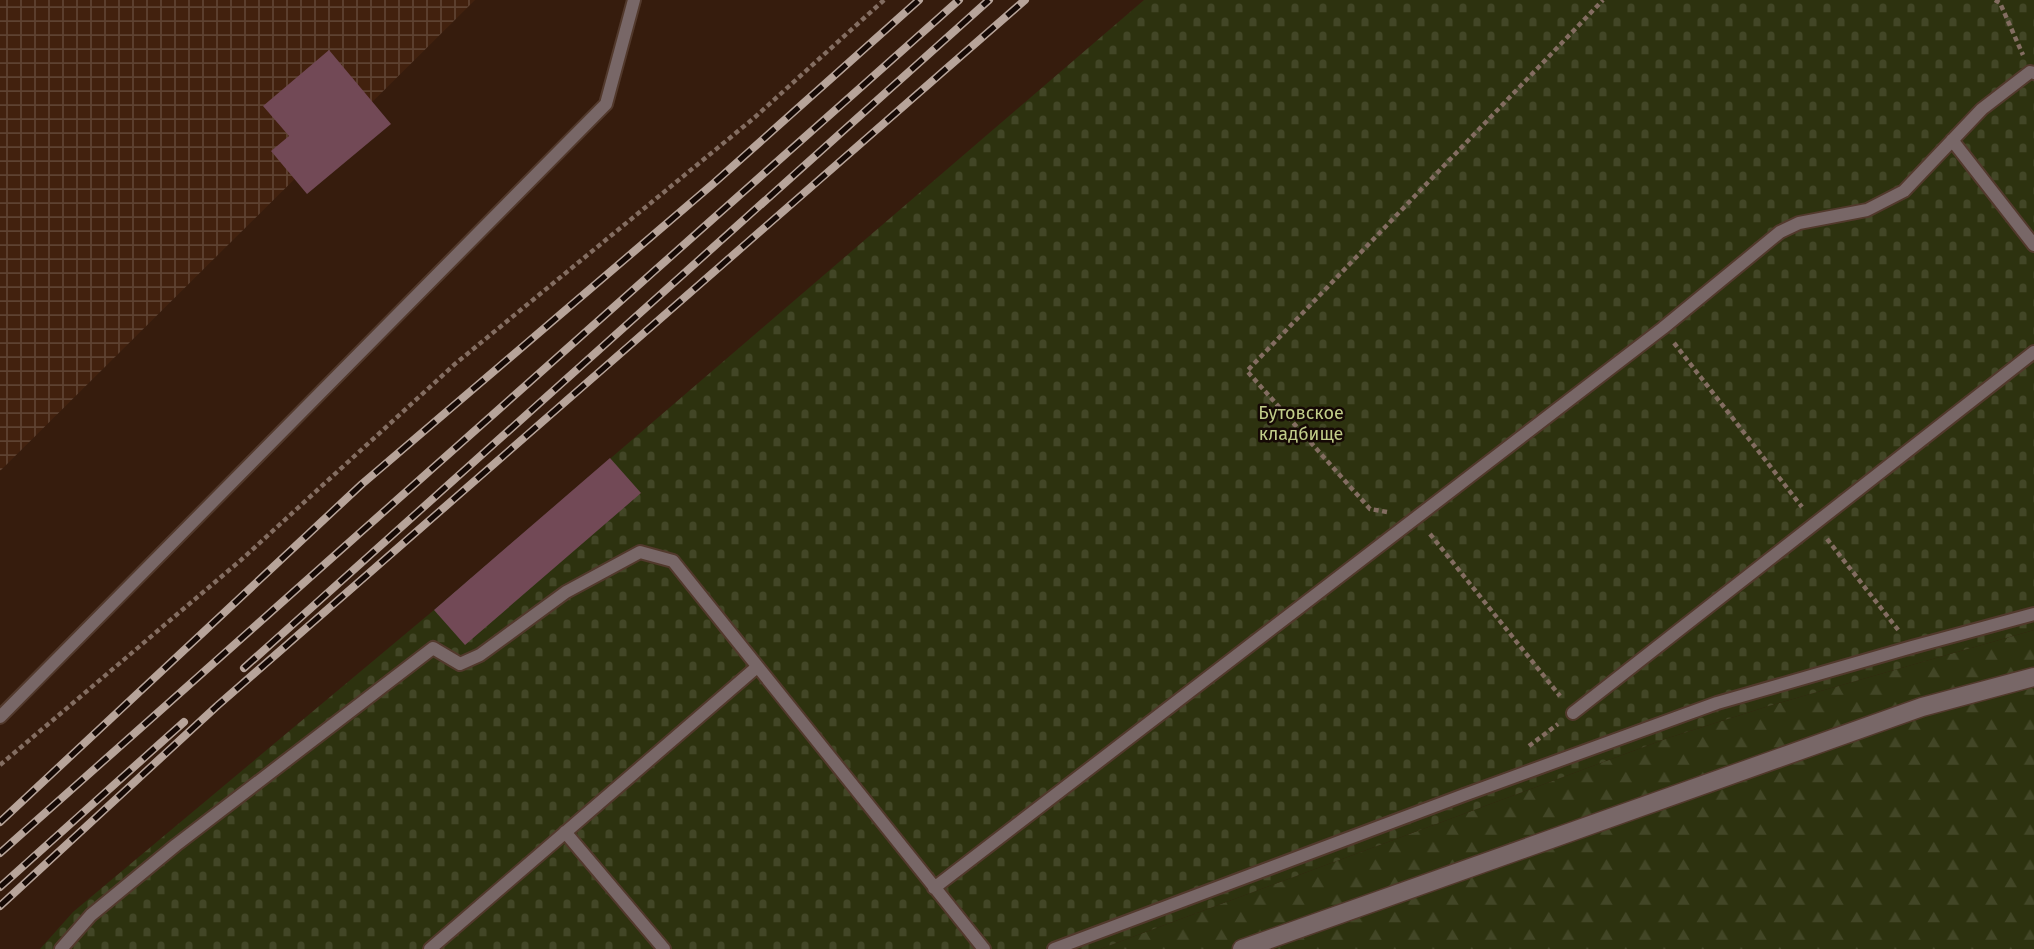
<svg xmlns="http://www.w3.org/2000/svg" width="2034" height="949" font-family="'Fira Sans',sans-serif">
<style>
.industrial{fill:url(#industrial-grid)}
.forest{fill:url(#forest-firs)}
.cemetery{fill:url(#cemetery-stones)}
.building{fill:#724956}
.lines{fill:none;stroke-linecap:round;stroke-linejoin:round}
.lane-casing{stroke:#52392c;stroke-width:16}
.street-casing{stroke:#52392c;stroke-width:21}
.path{stroke:#836d61;stroke-width:4.5;stroke-dasharray:5 3.5;stroke-linecap:butt}
.lane{stroke:#786767;stroke-width:12}
.street{stroke:#786767;stroke-width:18}
.rail-casing{stroke:#b7a49a;stroke-width:8}
.rail{stroke:#150905;stroke-width:5;stroke-dasharray:16;stroke-linecap:butt}
.labels{text-anchor:middle;stroke-width:5;stroke-linejoin:round;paint-order:stroke}
.park-label{font-size:18px;fill:#c1cd89;stroke:#150905}
</style>
<defs>
<pattern id="industrial-grid" width="8" height="8" patternUnits="userSpaceOnUse" patternTransform="scale(1.75)"><rect width="8" height="8" fill="#42210e"/><path d="M0 4h8M4 0v8" fill="none" stroke="#5e4231"/></pattern>
<pattern id="forest-firs" width="22" height="20" patternUnits="userSpaceOnUse" patternTransform="scale(1.75)"><rect width="22" height="20" fill="#2d320f"/><path d="M5 1l3.5 6h-7zM16 11l3.5 6h-7z" fill="#424626"/></pattern>
<pattern id="cemetery-stones" width="16" height="16" patternUnits="userSpaceOnUse" patternTransform="scale(1.75)"><rect width="16" height="16" fill="#2d320f"/><path d="M2 7V4a2 2 0 0 1 4 0v3zM10 15v-3a2 2 0 0 1 4 0v3z" fill="#424626"/></pattern>
</defs>
<rect width="100%" height="100%" fill="#361c0d"/>
<path class="industrial" d="M0,0H475L0,471Z"/>
<path class="forest" d="M2034,630V949H1100L1668,738L1772,705Z"/>
<path class="cemetery" d="M1144,0H2034V630L1772,705L1668,738L1100,949H40L73,912L434,610Z"/>
<path class="building" d="M329,50L391,124L307,194L271,151L289,136L263,106Z
M610,458L641,493L465,645L434,610Z"/>
<g class="lines">
<g class="lane-casing">
<path id="lane" d="M1952,140L2034,245
M1573,713L2034,352
M0,717L606,104L634,0
M565,832L664,949
M934,888L1663,328L1780,232L1799,223L1867,210L1904,191L1982,109L2030,72L2034,73
M61,949L91,915L176,845L433,648L460,664L480,655L566,592L640,552L673,561L984,949
M430,949L757,667
M1054,949L1464,795L1717,703L1912,647L2034,614"/>
</g>
<g class="street-casing">
<path id="street" d="M1242,949L1922,707L2034,677"/>
</g>
<path class="path" d="M1995,0L2000,3L2023,55
M1674,343L1802,507
M1387,512L1370,509L1247,371L1603,0
M1430,534L1560,696
M1827,539L1899,631
M1529,746L1558,724
M0,765L241,560L455,364L754,118L884,0"/>
<use href="#lane" class="lane"/>
<use href="#street" class="street"/>
<g class="rail-casing">
<path id="rail" d="M244,668L989,0
M0,822L362,484L714,183L919,0
M0,853L959,0
M0,887L184,722
M0,906L217,706L1025,0"/>
</g>
<use href="#rail" class="rail"/>
</g>
<g class="labels">
<g class="park-label">
<text x="1301" y="419">Бутовское<tspan x="1301" dy="21">кладбище</tspan></text>
</g>
</g>
</svg>
